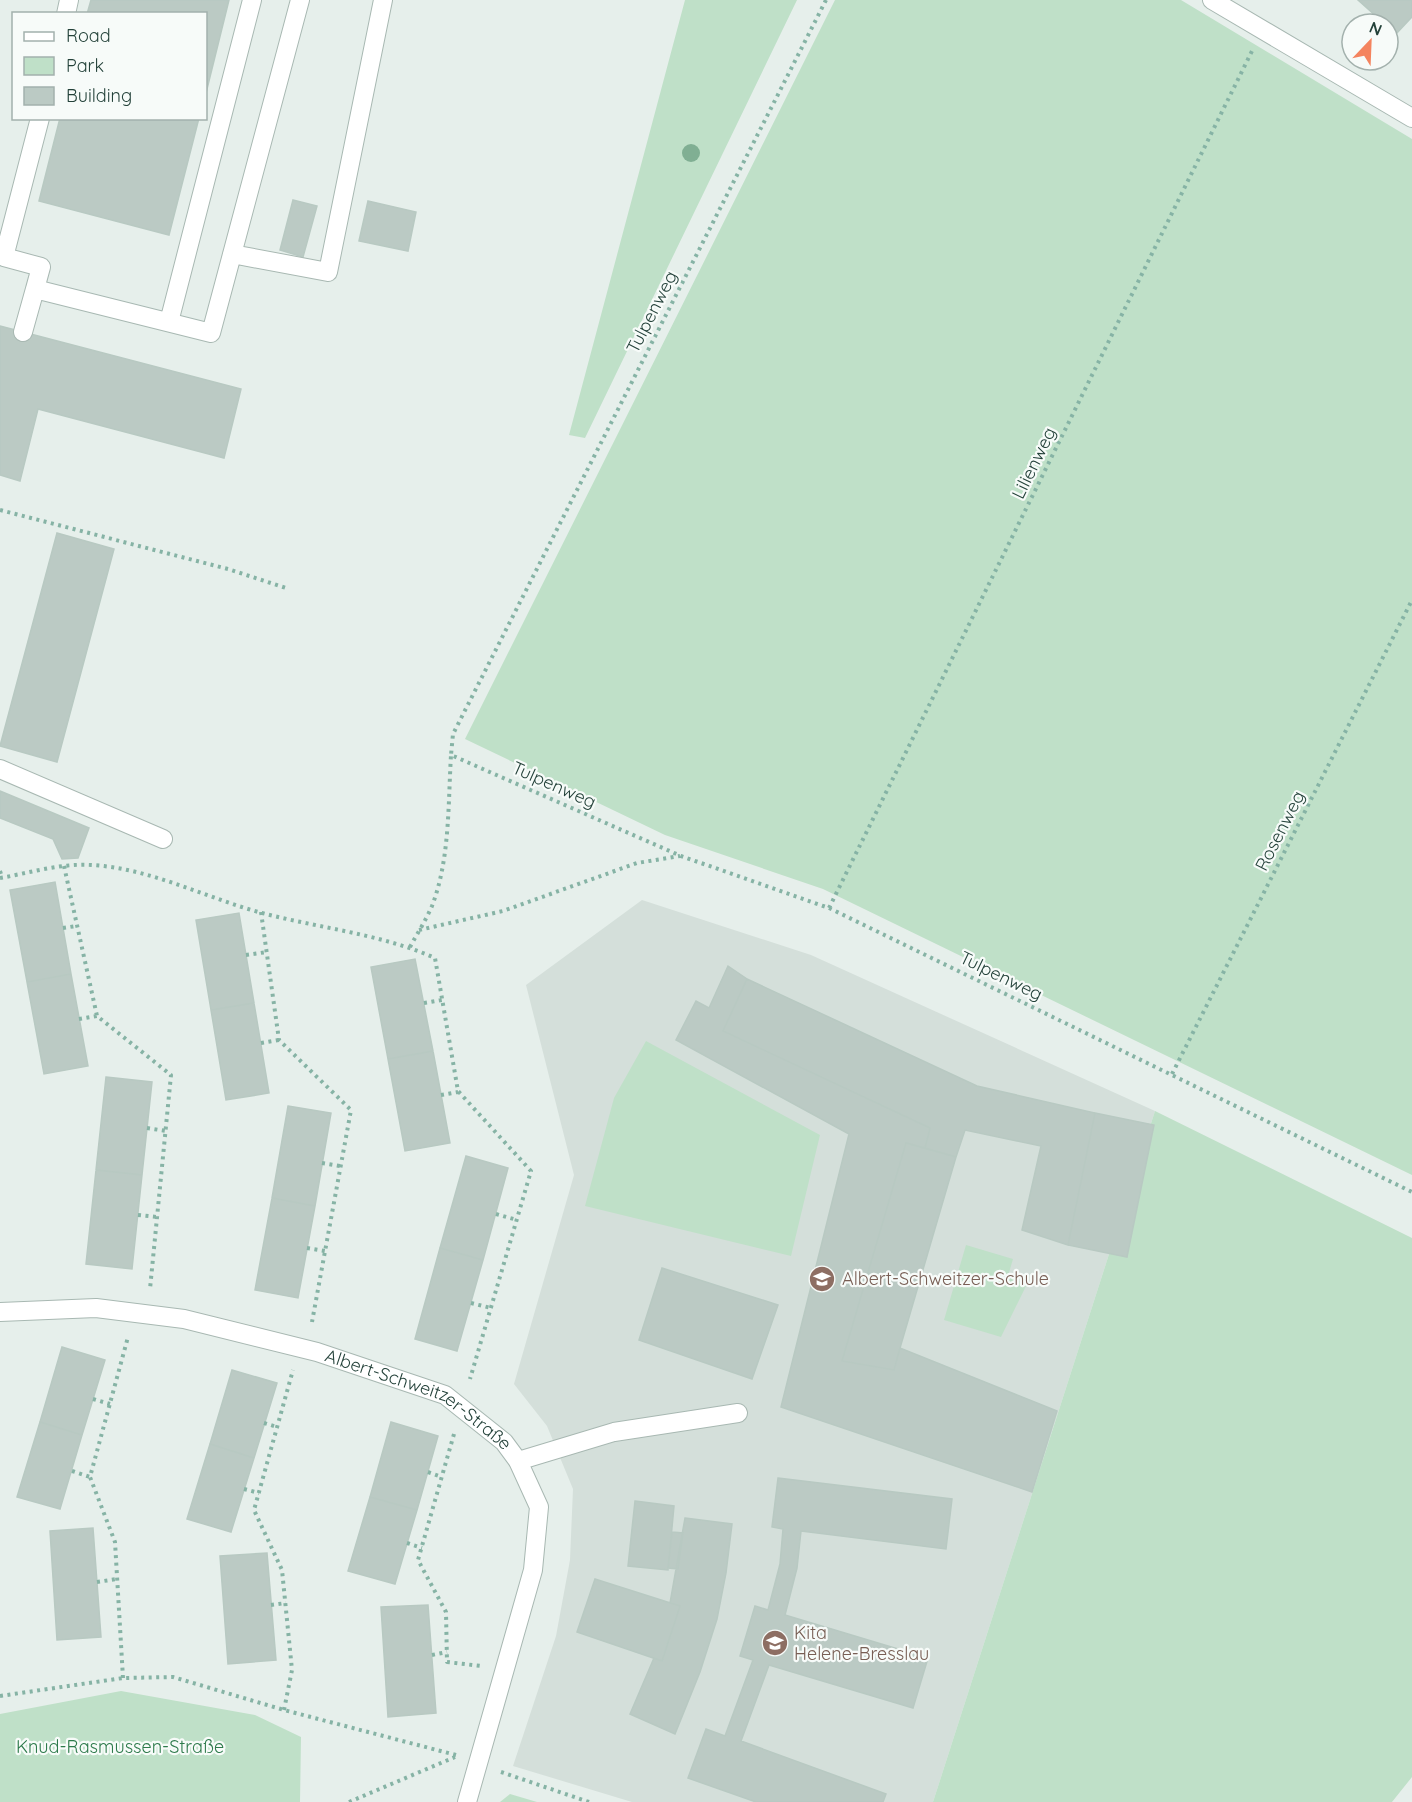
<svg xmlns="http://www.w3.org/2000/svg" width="1412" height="1802" font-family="Quicksand,sans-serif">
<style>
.built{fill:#d4dfda}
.green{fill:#bfe0c8}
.building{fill:#bbcac4;stroke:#b8c9c2;stroke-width:1.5}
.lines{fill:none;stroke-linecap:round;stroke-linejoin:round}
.service-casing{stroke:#a8b8b2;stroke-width:20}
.minor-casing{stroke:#a8b8b2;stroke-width:20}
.path{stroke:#86b3a5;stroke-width:4;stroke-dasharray:3 4.5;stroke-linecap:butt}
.service{stroke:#fff;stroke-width:18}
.minor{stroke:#fff;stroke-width:18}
.tree{fill:#80af93}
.labels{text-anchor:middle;stroke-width:4.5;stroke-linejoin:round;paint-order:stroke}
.street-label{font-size:18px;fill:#24423a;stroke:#f7fbf9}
.education-label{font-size:18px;fill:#785e54;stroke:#f7fbf9;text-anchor:start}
.park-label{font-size:18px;fill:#2d7a4b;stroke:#f7fbf9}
</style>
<rect width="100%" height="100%" fill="#e6efeb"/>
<path class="built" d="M642,900L811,955L1155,1111L933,1802H632L513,1766L556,1636L570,1560L573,1489L547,1426L514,1384L574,1175L526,985Z"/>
<path class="green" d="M685,0H797L585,438L569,435Z
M835,0H1181L1412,139V1175L823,889L665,835L465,739Z
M646,1041L820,1135L791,1256L585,1206L614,1098Z
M1155,1111L1412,1238V1777L1392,1802H933Z
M966,1245L1013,1259L1008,1276L1027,1284L1001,1337L944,1320Z
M121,1691L255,1715L301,1737L300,1802H0V1714Z
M510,1794L537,1802H500Z"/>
<path class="building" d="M91,0H229L206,93V14H87Z
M1358,0H1412V17L1396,34Z
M60,118H199L169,235L39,201Z
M293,200L317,206L303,257L280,250Z
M368,201L416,212L408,251L359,241Z
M0,326L241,389L224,458L38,409L20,481L0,475Z
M57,533L114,549L57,762L0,746Z
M0,791L89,828L78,858L62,859L53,839L0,818Z
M55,882L71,974L27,982L10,890Z
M239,913L254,1003L211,1010L196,920Z
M415,959L433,1051L388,1059L371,967Z
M728,966L747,979L723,1031L930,1128L925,1148L906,1143L842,1361L894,1370L900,1348L1057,1411L1032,1492L781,1407L849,1134L676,1040L696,1001L709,1008Z
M71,974L88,1066L44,1074L27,982Z
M747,979L977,1086L1095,1113L1068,1245L1022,1230L1041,1146L965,1130L956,1157L925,1148L930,1128L723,1031Z
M254,1003L269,1093L226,1100L211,1010Z
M433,1051L450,1143L405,1151L388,1059Z
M106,1077L152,1082L142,1175L96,1170Z
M288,1106L331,1113L315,1206L272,1198Z
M1095,1113L1154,1125L1127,1257L1068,1245Z
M906,1143L956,1157L900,1348L894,1370L842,1361Z
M466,1156L508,1168L483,1260L440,1248Z
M96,1170L142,1175L132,1269L86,1264Z
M272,1198L315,1206L298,1298L255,1290Z
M440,1248L483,1260L457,1351L415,1339Z
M662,1268L778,1305L752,1379L639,1340Z
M62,1347L105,1360L82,1435L40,1422Z
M232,1370L277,1383L254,1458L210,1444Z
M40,1422L82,1435L60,1509L17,1497Z
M391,1422L438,1436L417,1510L370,1497Z
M210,1444L254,1458L231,1532L187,1519Z
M778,1478L952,1499L946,1549L801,1531L797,1568L785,1615L928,1658L913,1708L769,1665L741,1741L886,1794L883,1802H756L688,1778L706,1729L725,1736L753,1660L740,1656L755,1606L768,1610L780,1564L783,1529L772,1527Z
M370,1497L417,1510L395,1584L348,1571Z
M635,1501L674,1506L668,1570L628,1566Z
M685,1518L732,1524L726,1573L717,1619L700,1672L675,1734L630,1714L654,1658L662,1661L680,1606L670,1603Z
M93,1528L101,1637L57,1640L50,1531Z
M672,1532L683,1533L678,1569L668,1568Z
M267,1553L276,1660L228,1664L220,1556Z
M595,1579L680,1606L662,1661L577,1632Z
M428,1605L436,1713L388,1717L381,1607Z"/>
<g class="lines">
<g class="service-casing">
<path id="service" d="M1212,0L1412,118
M66,14L69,0
M232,254L328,272L383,0
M35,289L41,267L4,257L40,118
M169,322L252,0
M23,332L35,289L211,333L300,0
M0,769L163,839
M518,1461L614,1432L738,1413"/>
</g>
<g class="minor-casing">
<g id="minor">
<path id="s1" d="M0,1312L96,1308L184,1319L317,1352L445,1395L504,1442L518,1461L539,1507L533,1570L467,1802"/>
</g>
</g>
<path class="path" d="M826,0L453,734L451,755L681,856L829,908L1412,1192
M0,510L228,569L289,589
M64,866L97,1016L171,1075L150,1289
M0,871L2,877
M0,878C29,873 61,863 91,865C150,868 206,898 262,913C319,928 381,934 435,958L458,1091L531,1171L470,1379
M829,908L1252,51
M261,912L279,1040L351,1110L312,1322
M63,928L76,926
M419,930L503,911L637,863L680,856
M410,947C417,934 426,920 432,906C450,859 448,805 451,755
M246,955L267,952
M424,1003L442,1000
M79,1019L97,1016
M261,1043L279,1040
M1172,1074L1412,600
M441,1095L458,1092
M147,1128L166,1131
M322,1163L340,1166
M496,1214L517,1220
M138,1215L157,1217
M307,1248L325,1251
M471,1303L491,1308
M93,1399L110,1404
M264,1423L277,1427
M454,1434L418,1560L446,1612L447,1662L481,1666
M72,1471L90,1477
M428,1472L442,1477
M244,1489L259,1493
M407,1543L422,1548
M97,1582L117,1579
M271,1605L286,1603
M432,1655L447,1652
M123,1678L115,1542L90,1477L128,1337
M0,1696L123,1678L173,1677L284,1710L456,1755
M284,1710L292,1670L282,1570L254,1510L293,1370
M501,1772L589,1802
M349,1802L455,1757"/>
<use href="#service" class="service"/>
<use href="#minor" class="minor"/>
</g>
<circle class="tree" cx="691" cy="153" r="9"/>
<defs>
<g id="school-disc" transform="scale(1.35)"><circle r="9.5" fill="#8d6e63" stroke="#f7fbf9"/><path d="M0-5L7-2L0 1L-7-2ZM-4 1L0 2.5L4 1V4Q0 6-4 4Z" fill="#fff"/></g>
</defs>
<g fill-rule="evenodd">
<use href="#school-disc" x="822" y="1279"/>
<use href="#school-disc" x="775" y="1643"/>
</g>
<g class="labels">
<g class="street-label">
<text transform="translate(652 312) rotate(-63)" y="6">Tulpenweg</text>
<text transform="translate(1034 463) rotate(-64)" y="6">Lilienweg</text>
<text transform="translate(554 785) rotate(24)" y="6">Tulpenweg</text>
<text transform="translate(1280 831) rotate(-63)" y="6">Rosenweg</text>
<text transform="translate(1001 976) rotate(26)" y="6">Tulpenweg</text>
<text dy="6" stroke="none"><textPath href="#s1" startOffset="435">Albert-Schweitzer-Straße</textPath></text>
</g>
<g class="education-label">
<text x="842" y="1285">Albert-Schweitzer-Schule</text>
<text x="794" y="1639">Kita<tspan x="794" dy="21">Helene-Bresslau</tspan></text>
</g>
<g class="park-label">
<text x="120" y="1753">Knud-Rasmussen-Straße</text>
</g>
</g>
<rect x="12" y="12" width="195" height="108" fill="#f7fbf9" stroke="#a3b1ad" stroke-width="1.5"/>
<rect x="24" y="32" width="30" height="9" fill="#ffffff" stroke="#a3b1ad" stroke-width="1.5"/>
<text x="66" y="42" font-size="18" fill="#24423a">Road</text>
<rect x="24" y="57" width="30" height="18" fill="#bfe0c8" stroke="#a3b1ad" stroke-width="1.5"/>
<text x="66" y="72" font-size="18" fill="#24423a">Park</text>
<rect x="24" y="87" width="30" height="18" fill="#bbcac4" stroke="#a3b1ad" stroke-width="1.5"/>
<text x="66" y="102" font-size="18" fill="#24423a">Building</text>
<g transform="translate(1370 42) rotate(23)"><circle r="28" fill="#f7fbf9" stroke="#a3b1ad" stroke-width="1.5"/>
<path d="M0-4.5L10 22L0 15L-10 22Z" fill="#f4845f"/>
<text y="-9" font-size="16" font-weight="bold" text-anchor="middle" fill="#24423a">N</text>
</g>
</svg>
